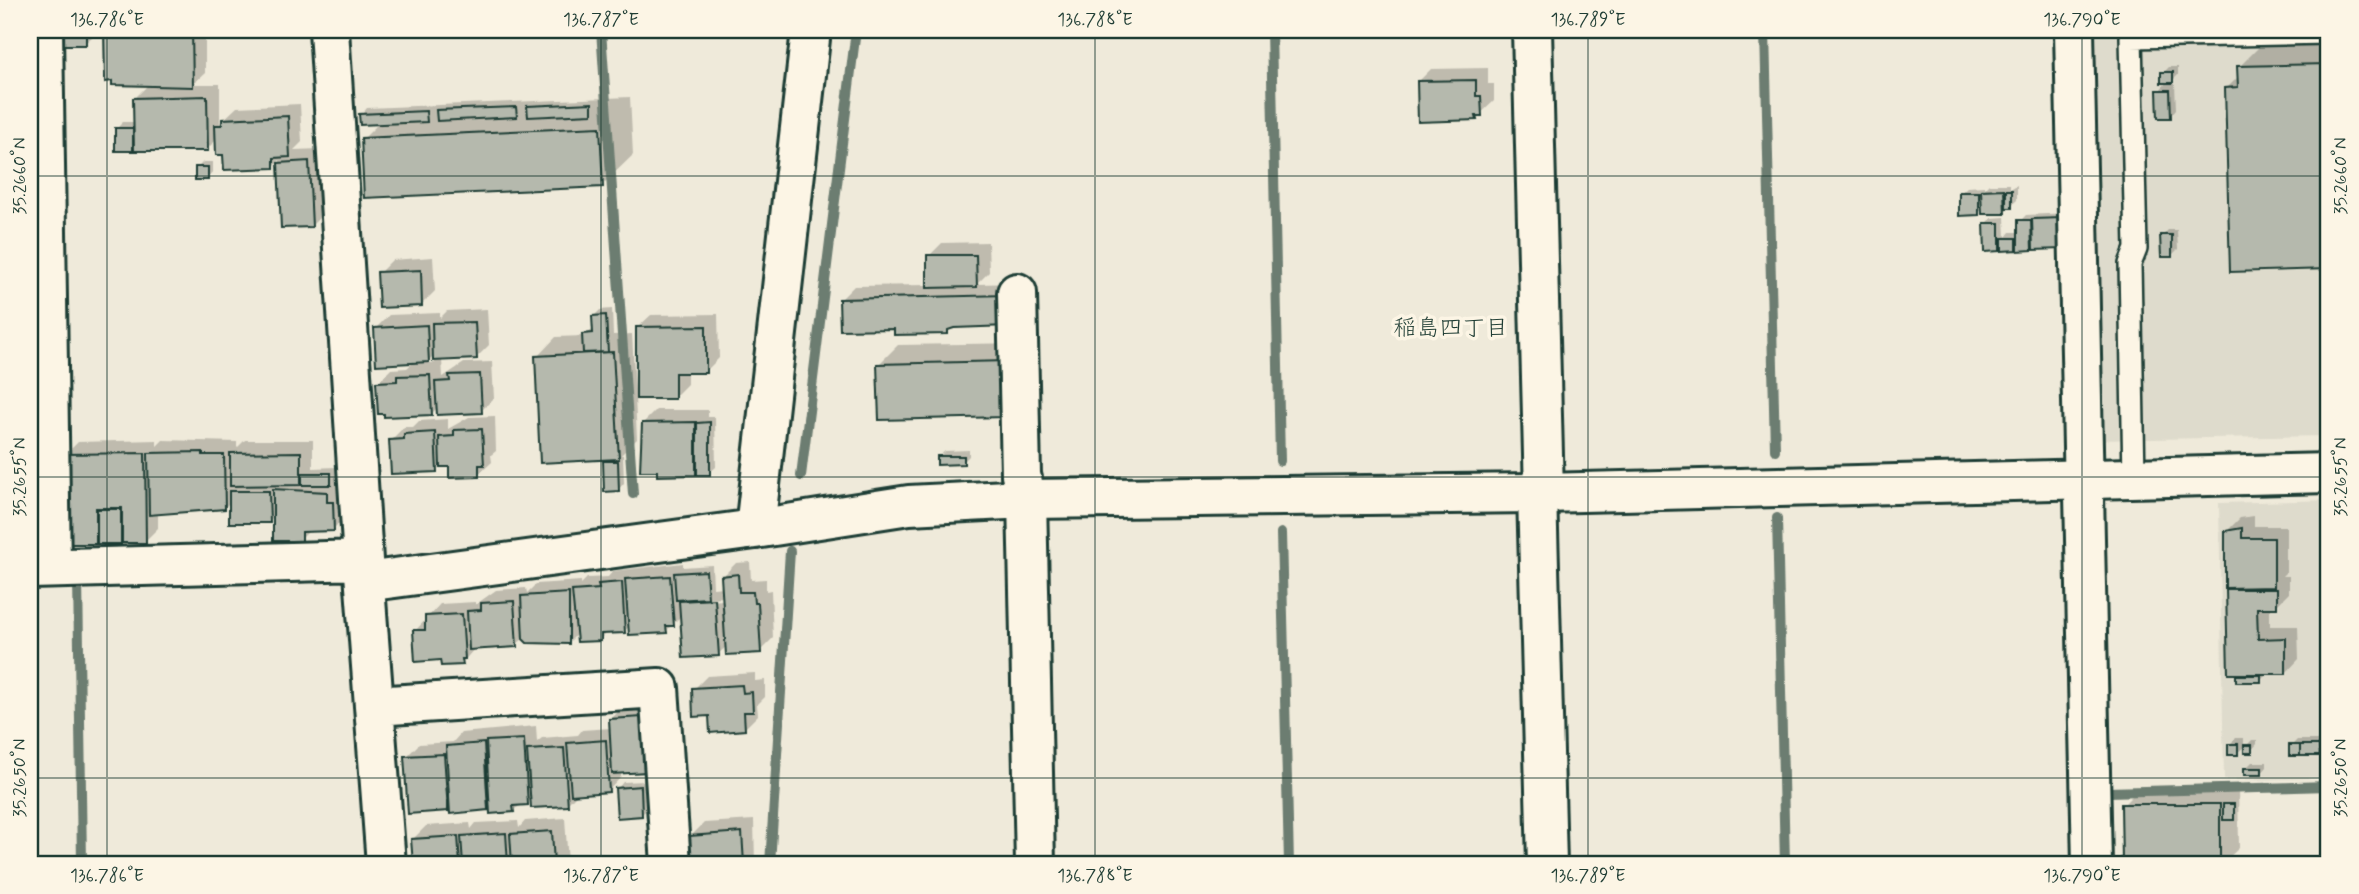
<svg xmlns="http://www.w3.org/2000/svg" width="2359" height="894" font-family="Mynerve,'Klee One',sans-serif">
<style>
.built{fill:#dedbcc}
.shadow{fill:#0003;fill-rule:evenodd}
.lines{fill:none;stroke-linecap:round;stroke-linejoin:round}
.stream{stroke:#6c7d71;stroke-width:10}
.building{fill:#b5b9ad;stroke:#1f3d34;stroke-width:2}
.service-casing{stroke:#1f3d34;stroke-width:26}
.minor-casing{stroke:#1f3d34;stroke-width:44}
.tertiary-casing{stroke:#1f3d34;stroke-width:44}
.service{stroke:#fcf5e5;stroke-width:21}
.minor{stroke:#fcf5e5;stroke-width:38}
.tertiary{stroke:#fcf5e5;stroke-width:38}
.ticks{fill:none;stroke:#1f3d34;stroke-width:2;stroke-opacity:0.45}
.labels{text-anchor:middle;stroke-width:7;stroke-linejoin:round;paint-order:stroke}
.neighbourhood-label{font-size:23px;fill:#1f3d34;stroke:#fcf5e5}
.neatline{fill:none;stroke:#1f3d34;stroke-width:2.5}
.ticks-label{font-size:18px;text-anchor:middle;fill:#1f3d34}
</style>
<rect width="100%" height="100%" fill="#efeada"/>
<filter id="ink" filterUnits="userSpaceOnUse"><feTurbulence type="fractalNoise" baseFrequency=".0143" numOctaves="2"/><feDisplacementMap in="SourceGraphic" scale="14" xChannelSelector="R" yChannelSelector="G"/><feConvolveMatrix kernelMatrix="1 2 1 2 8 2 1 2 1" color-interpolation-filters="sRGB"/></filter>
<g filter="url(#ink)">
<path class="built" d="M2096,30H2329V436L2093,440L2090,242L2101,241Z
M2329,500V778L2224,780L2219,503Z"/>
<path class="shadow" d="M59,30H92V37L85,43Z
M106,30H205V73L193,84H220V123L237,107L300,104L302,142L294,150L321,149L325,212L312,225L283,226L280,160L274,166L225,154L217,139L207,149L135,146L132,149L117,128L123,122H135V98L149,84L107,80Z
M2329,41V267L2231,270L2226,89L2239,76V67L2263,43Z
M2169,67H2178V75L2169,84H2175L2176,109L2170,116L2159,91L2168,81L2163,73Z
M1488,68V84H1494V101L1476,118L1418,82L1431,69Z
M630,97L633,155L602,185L363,139L379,123L361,115L367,108Z
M203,162H213V171L207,178L197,168Z
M1989,184H2010V189L2017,185V200L2004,212L1984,208L1978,213L1960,193L1967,187L1984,186V189Z
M2068,213L2062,248L2004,249V245L2000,249L1986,224L1992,218L2005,217L2006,237L2010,232H2020V221L2026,215Z
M2168,230H2177L2178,249L2172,255L2162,236Z
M988,242L989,272L977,284L1019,283L947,332L896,327L841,299L854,286L929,285V256L942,243Z
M433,257L435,291L422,304L379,273L392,260Z
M487,309L489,345L476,358L442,359L443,377L464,363L492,362L494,398L481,411L438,407L431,414L378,382L391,369L407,368L415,361L376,328L389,315L440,313V318L447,311ZM435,354V363H426Z
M612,309L613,335L632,334L635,389H638L637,328L651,315L718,314L719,358L705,372H687V384L674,397H635L637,439L621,455H623L624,483L618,490L604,462L608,458L537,357L556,337L584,336L595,328L594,316L600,310Z
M1026,343L1027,393L879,364L898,345Z
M30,397L45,523L30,538Z
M656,410H708V417H715L716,467L709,473L699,470L696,473L643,423Z
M495,416L496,451L491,455L492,462L478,475L451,465H441L436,470L391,440L404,427H413L419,421L448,419V429L469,417Z
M157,440V446L163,440L237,442V448L245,440H313V468L336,467V479H340L346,516L333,529L310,530L301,539L275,515L269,521L231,501L224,508L158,513V528L145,541L124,538L121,542L98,539L95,542L65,455L78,442Z
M969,450V456L963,462L938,457L945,451Z
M2254,516V526H2286V572L2282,576H2289V593L2276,606H2270V626H2298L2299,659L2286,673H2267L2260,680L2238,676L2241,673L2227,590L2232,586L2226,532L2240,518Z
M750,562L751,580L766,579V591L771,590L773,638L760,651L728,645L718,654L682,615L666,631L630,626L624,631L607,632L600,639L578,633L569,642L524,638L516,645L475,648L462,663L442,659L415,631L440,604L475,602V605L496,590L526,588L527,593L536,584L581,581V584L587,578L608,577L613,571L683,563V567L712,565L713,588L724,587L723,576L736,563ZM724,597V600L692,602V599Z
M755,673V681L765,680V697L757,705L758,715L744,729L694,689L707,676Z
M656,705L621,772V777L608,791L579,792L567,804L532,799L513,810L492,805L488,809L452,805L447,810L406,757L419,744L453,742L461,733L536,726L537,742L542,738L578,735L582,730L611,728V719L624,706Z
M2236,738H2244V747L2237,753L2229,745Z
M2252,740H2257V744L2251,751L2246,746Z
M2297,740H2325V747L2319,754L2291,746Z
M2252,762H2267V767L2261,774L2246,768Z
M646,781L648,808L641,815L617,789L623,782Z
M2238,785L2239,848L2222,864H2168L2123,805L2142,786Z
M565,818L568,864H415L413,839L426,826L470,823L471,829L476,823L518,821L519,828L525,821Z
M754,820L755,864H692L691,836L704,823Z"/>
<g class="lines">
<path class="stream" d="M601,30L633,494
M1271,30L1280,461
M1765,30L1775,450
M801,476L856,30
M1777,518L1785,864
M1281,533L1289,864
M78,577L82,864
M2107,792L2329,786
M770,864L790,551"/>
</g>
<path class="building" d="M58,30H86V45H58Z
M104,30H192L193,87L112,85V81L105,82Z
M2329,64V269L2230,272L2225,88L2238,87L2237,66Z
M2161,72H2173V83H2161Z
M1476,80V96H1481L1482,116H1476L1477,120L1418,122L1417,81Z
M2157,90H2170L2171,118H2158Z
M207,96L208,151H134L133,98Z
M592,103V114L528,117L527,106Z
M516,107L517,117L437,121L436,110Z
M426,111L427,122L360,125L359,114Z
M288,116L290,157L274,158V168L224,170L223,155H216L215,125H222V119Z
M600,127L603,187L364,198L361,138Z
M115,128H133V151H115Z
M309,161L312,227L281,228L278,163Z
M195,167H208V180H195Z
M2004,189L2005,214H1982L1981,190Z
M2006,190H2012V208H2006Z
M1959,192H1979V215L1959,216Z
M2062,218L2063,249L2033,250L2032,219Z
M2018,220H2031L2032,250L2018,251Z
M1984,223H2000V251L1985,252Z
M2160,235H2172V257H2161Z
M2002,238H2017V250L2002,251Z
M927,255H976L977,287L927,288Z
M421,270L422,306L379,308L377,272Z
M1007,295L1008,326L954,328L948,330V334L894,335V329L840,330L839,299Z
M606,315L608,352L583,353L582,334L593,333L592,316Z
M475,322L477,359L433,361L432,323Z
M427,325L429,362L376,365L374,328Z
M706,326V373H675V399H636V327Z
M613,352L619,459L540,463L535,356Z
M1008,361L1005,417L879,420L877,364Z
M480,374L482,413L437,415L435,382L450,381L449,375Z
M430,375L432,415L384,417V414H378L376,382L397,381V376Z
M696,422V475L657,476V471H640L642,423Z
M710,422V475H697V423Z
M482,429L484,465H479V477L449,478V467H440L439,437L454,436V430Z
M435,432L437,472L391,474L389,440L404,439V434Z
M203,452V455H224L225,509L149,515L148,453Z
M301,452V485L230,486V453Z
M145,453L146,543H122V508H96V544H64L63,454Z
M937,456H964V464L937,465Z
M603,461H618L619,491L604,492Z
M302,473H331V485H302Z
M273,489L327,492V502H333L334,531L302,532V541H273Z
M229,491H269L270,523H229Z
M97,509H121V544H97Z
M2242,528V538H2274V587L2225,588V531Z
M706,571L708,598L676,600L674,573Z
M738,574L739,592H753L754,603H758L761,653L726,655L721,576Z
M670,576L674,626H666L667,633L629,635L625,579Z
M622,582L625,633L601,634V641L577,642L572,591L599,589L598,584Z
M2226,589H2277V608H2257L2258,639L2286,638V674H2228Z
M569,593V644L527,643L523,639L521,596Z
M715,599L719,656L683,658L679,601Z
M514,601L517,647L469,650L467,611L481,610V603Z
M462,614L465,659H462L463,665L441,666L440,660L415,662L413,630H425V616Z
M2236,675H2261V682H2236Z
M742,685L743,693L752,692L753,712H744L745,730L710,733L709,716L693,717L692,688Z
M643,717L647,772L612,774L609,719Z
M524,739L528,805L513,806L514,812L490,814L486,741Z
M606,740L609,792L571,795L567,743Z
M484,743L488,810L450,814L446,746Z
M2228,744H2238V755H2228Z
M2244,745H2252V753H2244Z
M2289,745H2300V756H2289Z
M2300,745H2319L2320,756H2300Z
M564,748L568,806L531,808L527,750Z
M444,754L448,811L408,814L404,756Z
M2244,768H2262V775H2244Z
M641,786L642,816L617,818L615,788Z
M2121,804H2220V864L2122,863Z
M2223,804H2234V820H2223Z
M552,831L554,864H512L510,834Z
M742,832L744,864H691L689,836Z
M506,833L508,864H463L461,836Z
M458,836L460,864H413L411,839Z"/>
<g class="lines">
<g class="service-casing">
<path id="service" d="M2134,478L2130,264L2136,249L2131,37L2329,33"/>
</g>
<g class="minor-casing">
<path id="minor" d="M43,30L51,568
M329,30L363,560L386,864
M1532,30L1544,493
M2074,30L2092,864
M1017,293L1021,475L1027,499L1035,864
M1537,493L1547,864
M30,569L363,560
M374,706L659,688L671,864"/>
</g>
<g class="tertiary-casing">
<path id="tertiary" d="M755,529L811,30
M365,582L755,529L909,505L1027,499L1544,493L2329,473"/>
</g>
<use href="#service" class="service"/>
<use href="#minor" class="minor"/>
<use href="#tertiary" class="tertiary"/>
</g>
</g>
<path class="ticks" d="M107,30V864M601,30V864M1095,30V864M1588,30V864M2082,30V864M30,176H2329M30,477H2329M30,778H2329"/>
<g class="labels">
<g class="neighbourhood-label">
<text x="1451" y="335">稲島四丁目</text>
</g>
</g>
<rect width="2359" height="894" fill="none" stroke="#fcf5e5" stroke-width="77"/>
<rect x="38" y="38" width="2282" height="818" class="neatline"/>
<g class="ticks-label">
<text x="107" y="25">136.786°E</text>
<text x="601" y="25">136.787°E</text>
<text x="1095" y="25">136.788°E</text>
<text x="1588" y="25">136.789°E</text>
<text x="2082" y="25">136.790°E</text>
<text transform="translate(19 176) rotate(-90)" y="6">35.2660°N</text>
<text transform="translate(2340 176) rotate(-90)" y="6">35.2660°N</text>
<text transform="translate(19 477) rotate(-90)" y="6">35.2655°N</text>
<text transform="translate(2340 477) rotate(-90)" y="6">35.2655°N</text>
<text transform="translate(19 778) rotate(-90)" y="6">35.2650°N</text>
<text transform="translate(2340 778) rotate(-90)" y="6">35.2650°N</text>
<text x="107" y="881">136.786°E</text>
<text x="601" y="881">136.787°E</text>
<text x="1095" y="881">136.788°E</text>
<text x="1588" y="881">136.789°E</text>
<text x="2082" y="881">136.790°E</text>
</g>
</svg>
